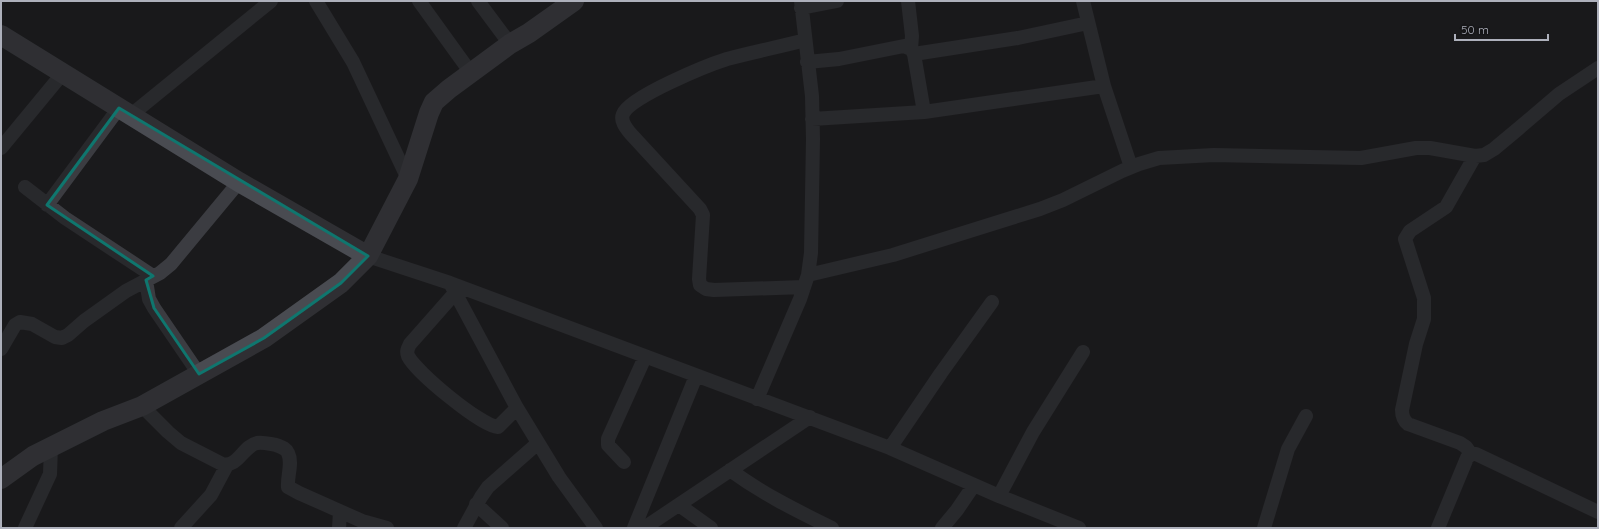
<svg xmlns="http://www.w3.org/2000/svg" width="1599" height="529" font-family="Quicksand,sans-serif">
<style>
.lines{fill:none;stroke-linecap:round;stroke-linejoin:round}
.street{stroke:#3b3c41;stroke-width:14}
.secondary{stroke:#494b51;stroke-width:20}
.marked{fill:none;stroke:#0f766e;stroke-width:3;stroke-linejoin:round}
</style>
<rect width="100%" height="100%" fill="#1a1a1c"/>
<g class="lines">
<path class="street" d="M316,1L353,62L408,179
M419,1L471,73
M478,1L510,44
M908,1L912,36L911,49
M1083,1L1104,86L1131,167
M801,8L837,1
M914,54L1018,38L1088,23
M807,62L839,59L904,46L911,49L914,54L924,112
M131,115L271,1
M812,119L924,112L1104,86
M1,148L63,73
M25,187L65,218L153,276
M47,205L119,108
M368,256L450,283L890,448L999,496L1079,528
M808,275L893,255L1040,209L1063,200L1122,171L1139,164L1159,158L1214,155L1361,158L1416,148H1430L1475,156L1484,155L1494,149L1518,129L1559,94L1598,68
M146,280L149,299L154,308L199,374
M450,283L517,408L559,477L596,528
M804,287L714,290L706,289L700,285L699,279L703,215L700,209L630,133C626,128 620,121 623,114C629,97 708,65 727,59C753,52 779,47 805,40
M455,293L410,344C408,348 406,351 408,356C416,372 481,426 498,427L517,408
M1,349L15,325L20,322L32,324L55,337L62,338L68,335L84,321L126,291L160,273L171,264L239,182
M757,399L800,299L808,275L811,253L813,139L812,96L801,1
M142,406L168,432L181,443L222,464C238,468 243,446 257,443C263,442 270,444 276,445C281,447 286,448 288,453C293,463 287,476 288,487L299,493L362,521L387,528
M890,448L941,373L992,302
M1471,454L1466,447L1460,443L1408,424C1403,420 1402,416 1402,410L1416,344L1424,319V298L1405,239L1410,231L1446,207L1475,156
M624,462L608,445V439L645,357
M730,470C763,494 795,510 832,528
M999,496L1033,432L1083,352
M476,504L502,528
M679,505L711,528
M25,528L50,474L51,446
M181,528L211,495L227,465
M339,528L340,512
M464,528L481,497L488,487L538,443
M634,528L696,376
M644,528L810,417
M942,528L957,510L974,485
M1264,528L1288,449L1306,416
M1438,528L1467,458L1471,454H1476L1598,512"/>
<path class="secondary" d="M1,35L239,182L368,256
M1,479L33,456L103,421L142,406L264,338L341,283L368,256L408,179L429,113L434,102L449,89L510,44L529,33L574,1"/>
</g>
<path d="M0 0H1599V529H0ZM119,108L368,256L341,283L264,338L199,374L154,308L146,280L153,276L47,205Z" fill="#1a1a1c" fill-opacity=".55" fill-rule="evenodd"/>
<path class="marked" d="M119,108L368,256L341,283L264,338L199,374L154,308L146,280L153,276L47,205Z"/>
<rect width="1599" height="529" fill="none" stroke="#adb0bb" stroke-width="4"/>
<path d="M1455 34v6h93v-6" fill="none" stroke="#adb0bb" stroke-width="2"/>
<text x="1461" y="34" font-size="12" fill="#adb0bb" stroke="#151517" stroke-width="3" paint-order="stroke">50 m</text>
</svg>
